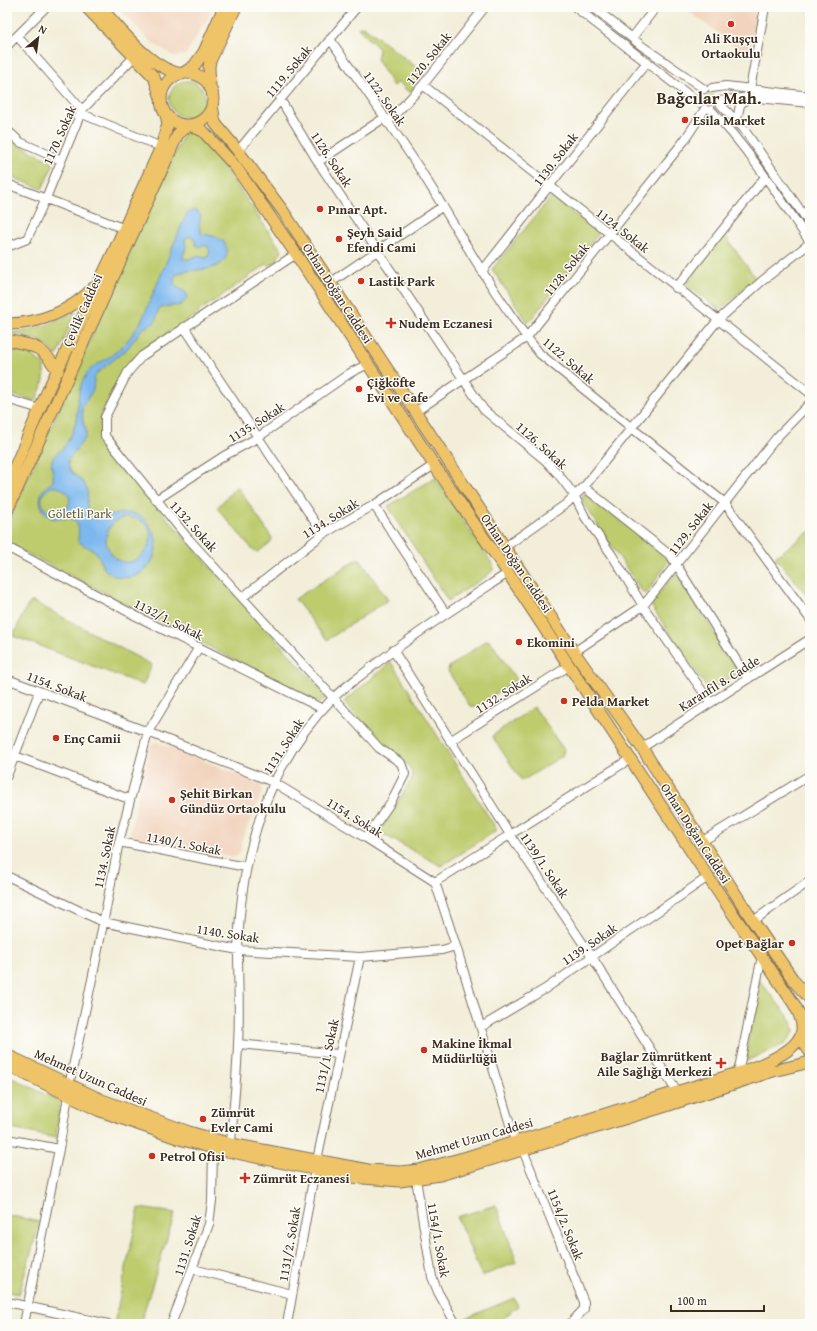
<svg xmlns="http://www.w3.org/2000/svg" width="817" height="1331" font-family="'Gentium Book Plus',serif">
<style>
.built{fill:#f2d4be}
.green{fill:#becc6e;stroke:#7c7b46}
.water{fill:#7cb8ee;stroke:#5c7186;fill-rule:evenodd}
.lines{fill:none;stroke-linecap:round;stroke-linejoin:round}
.minor-casing{stroke:#7b6f5f;stroke-width:10}
.major-casing{stroke:#7b6f5f;stroke-width:13}
.minor{stroke:#fff;stroke-width:8}
.major{stroke:#efc469;stroke-width:11}
.poi-dot{fill:#c8321e;stroke:#fdfcf7;stroke-width:1.5}
.labels{text-anchor:middle;stroke-width:3;stroke-linejoin:round;paint-order:stroke}
.poi-label{font-size:13px;font-weight:bold;fill:#3b2a1e;stroke:#fdfcf7;text-anchor:start}
.street-label{font-size:13px;fill:#3b2a1e;stroke:#fdfcf7}
.park-label{font-size:13px;fill:#625b36;stroke:#fdfcf7}
.district-label{font-size:17px;font-weight:bold;fill:#3b2a1e;stroke:#fdfcf7}
</style>
<rect width="100%" height="100%" fill="#fdfcf7"/>
<filter id="ink" filterUnits="userSpaceOnUse"><feTurbulence type="fractalNoise" baseFrequency=".025" numOctaves="2"/><feDisplacementMap in="SourceGraphic" scale="8" xChannelSelector="R" yChannelSelector="G"/><feConvolveMatrix kernelMatrix="1 2 1 2 8 2 1 2 1" color-interpolation-filters="sRGB"/></filter>
<filter id="wash" filterUnits="userSpaceOnUse"><feTurbulence type="fractalNoise" baseFrequency=".012" numOctaves="4" result="noise"/><feDisplacementMap in="SourceGraphic" scale="16" xChannelSelector="R" yChannelSelector="G"/><feGaussianBlur stdDeviation="0.9" result="paint"/><feColorMatrix in="noise" values="0 0 0 0 0 0 0 0 0 0 0 0 0 0 0 0 0 1.4 0 .05"/><feComposite in="paint" operator="in"/></filter>
<g filter="url(#wash)">
<rect width="100%" height="100%" fill="#f2eed9"/>
<path class="built" d="M117,7H215L185,55L175,57L150,41Z
M683,7H759L749,56Z
M155,741L261,784L263,791L241,842V851L236,857L133,836L130,833L142,777L151,746Z"/>
<path class="green" d="M363,26L424,73L409,93L399,82L393,86L377,59L379,49L358,28Z
M169 99a18 18 0 1 1 36 0a18 18 0 1 1-36 0Z
M705.5 98a4.5 4.5 0 1 1 9 0a4.5 4.5 0 1 1-9 0Z
M185,131H192L215,154L282,251L278,257V261L269,266L267,264L198,312L199,313L134,357L111,394L101,415V434L123,469L324,693L325,699L319,703L7,543V524Z
M7,134L16,143L54,163L42,189L7,175Z
M551,197L599,233L528,323L492,269Z
M723,233L756,279L720,310L686,285Z
M76,311L57,356C44,338 27,337 7,333L26,331L49,324Z
M7,350L29,353L44,365V380L36,401L7,394Z
M435,478L493,565V570L488,575L448,601L388,506Z
M237,486L272,538L271,542L258,552L254,551L217,508Z
M584,493L670,559L646,594L643,593L582,501Z
M810,531V599L775,557Z
M359,558L388,600L327,640L295,599Z
M673,574H676L738,669L737,674L714,688H709L705,685L652,607V603Z
M31,602H34L152,665L143,685L13,636L26,608Z
M487,640L491,642L515,678V681L476,707L470,706L448,671L449,667Z
M391,662L497,830L441,866L379,832L413,777L409,766L381,744L344,702Z
M534,707L564,750L562,756L522,781L492,736Z
M759,980L792,1021L794,1032L785,1044L744,1062Z
M7,1075L60,1102L56,1138L7,1128Z
M496,1205L517,1262L482,1276L457,1217Z
M139,1208L175,1213L140,1324H114Z
M7,1215L40,1222L19,1294L7,1292Z
M514,1298L518,1306L496,1324H461L459,1321Z"/>
<path class="water" d="M192,210L197,211L201,215L199,226L202,234L214,236L224,242C227,247 228,252 226,257C217,279 171,262 174,282C175,288 183,289 187,294V297C181,312 170,302 159,309L155,322L142,329L127,349L97,373L94,378L93,390L82,407L83,422L86,430V437L68,460C67,475 81,476 86,487C89,493 87,500 87,506C97,533 134,492 153,531C165,554 142,586 116,576C98,569 104,563 96,552C92,548 83,546 78,541C78,534 81,525 74,520C68,515 62,520 56,519C43,517 37,503 42,492C44,487 50,485 53,481C54,473 50,467 52,460C53,455 58,453 62,449C67,444 72,434 74,428C81,407 73,389 90,370C94,365 102,362 108,358C122,348 133,335 142,320L186,215ZM189,236L194,238L197,247L205,245L208,247L210,252L207,258L196,256L189,259H182L186,248L185,239ZM52,487C63,486 74,495 68,506C58,529 25,499 52,487ZM126,517C183,521 126,597 106,543C106,529 112,520 126,517Z"/>
</g>
<g filter="url(#ink)">
<g class="lines">
<g class="minor-casing">
<path id="minor" d="M575,7L699,103
M593,7L642,46L704,89
M17,36L82,110
M632,38L656,7
M330,39C360,83 392,126 421,171C459,231 495,299 540,354L725,503L810,619
M7,46L46,7
M423,85L810,393
M712,88L726,86L810,96
M750,89L765,7
M280,99L318,162L484,410L546,461L559,475L574,495L585,517L612,555L643,606L710,702
M720,101L748,97L810,103
M719,103L743,128L810,224
M711,110C749,149 779,197 810,242
M80,113L161,147
M737,120L740,105L748,97
M387,123L423,85L485,7
M7,130L20,142L61,160
M238,151L357,7
M318,162L384,118
M7,184L125,229
M7,247L27,239L46,198L82,110L135,56
M296,254L142,356L128,372L105,417V436L186,536L379,748L401,763L405,774L391,802L366,838
M483,270L647,62
M330,283L443,206
M676,288L765,177
M184,327L323,534
M7,399L40,409
M415,412L527,337L684,141L705,109
M584,487L671,556L748,679
M156,500L224,456L257,438L350,373L368,364
M374,505L446,614
M7,547L136,616L323,709
M505,547L566,504L584,487L718,320L762,281L810,243
M243,597L323,534L374,505L434,465
M393,650L511,836L592,957L677,1092
M574,652L643,606L777,437L810,403
M7,679L148,732L273,782L366,838L435,882L456,946L515,1141
M450,741L569,666
M642,748C697,711 754,675 810,639
M15,756L129,799
M7,776L39,692
M119,842L246,867
M701,842L810,775
M7,876L103,922L238,950L360,957L442,950L456,946
M435,882L630,759
M753,921L810,881
M481,1027L545,989L708,877
M239,1044L338,1054
M738,1073L762,956
M69,1085L93,975L119,842L148,732L199,647
M7,1139L59,1149
M231,1144C233,1111 237,1077 238,1044C240,1013 238,982 238,951C240,858 265,768 332,699C343,688 357,679 369,669C414,634 461,604 508,573
M523,1150L584,1302V1309L570,1324
M317,1160L360,957
M416,1179L432,1277L438,1292L456,1324
M193,1269L292,1294
M7,1302L108,1324
M172,1322L209,1224L212,1201L213,1148
M24,1324L59,1149L68,1096
M287,1324L315,1169"/>
</g>
<g class="major-casing">
<path id="major" d="M86,7L154,77L161,98
M100,7C122,30 150,69 182,74L194,66L204,52L224,7
M161 99a26 26 0 1 1 52 0a26 26 0 1 1-52 0Z
M210,88L209,67L210,61L236,7
M212,105L215,123L238,151L283,211L574,652L642,748L753,921L794,981L810,999
M7,324C39,324 71,311 93,288
M7,340C36,346 41,345 58,371
M7,485L48,390L114,251L161,147L168,124L166,115
M7,511L178,134L189,125L203,131L235,166L296,254L434,465L508,573L708,877L794,1004C798,1011 803,1022 802,1031C798,1053 756,1067 738,1073L467,1157L419,1170L400,1172L368,1170L273,1152L231,1144L189,1132L102,1100L7,1055
M810,1013C799,1025 800,1040 810,1052
M7,1065L98,1110L183,1140L213,1148L351,1177L400,1181L440,1175L663,1107L773,1071L810,1062"/>
</g>
<use href="#minor" class="minor"/>
<use href="#major" class="major"/>
</g>
</g>
<g class="poi-dot">
<circle cx="731" cy="24" r="4"/>
<circle cx="685" cy="120" r="4"/>
<circle cx="320" cy="209" r="4"/>
<circle cx="339" cy="239" r="4"/>
<circle cx="361" cy="281" r="4"/>
<path d="M389 317h4v4h4v4h-4v4h-4v-4h-4v-4h4z"/>
<circle cx="359" cy="389" r="4"/>
<circle cx="519" cy="642" r="4"/>
<circle cx="564" cy="701" r="4"/>
<circle cx="56" cy="738" r="4"/>
<circle cx="172" cy="800" r="4"/>
<circle cx="792" cy="943" r="4"/>
<circle cx="424" cy="1050" r="4"/>
<path d="M719 1057h4v4h4v4h-4v4h-4v-4h-4v-4h4z"/>
<circle cx="203" cy="1119" r="4"/>
<circle cx="152" cy="1156" r="4"/>
<path d="M243 1172h4v4h4v4h-4v4h-4v-4h-4v-4h4z"/>
</g>
<g class="labels">
<g class="poi-label">
<text x="731" y="43" text-anchor="middle">Ali Kuşçu<tspan x="731" dy="15">Ortaokulu</tspan></text>
<text x="693" y="125">Esila Market</text>
<text x="328" y="214">Pınar Apt.</text>
<text x="347" y="237">Şeyh Said<tspan x="347" dy="15">Efendi Cami</tspan></text>
<text x="369" y="286">Lastik Park</text>
<text x="399" y="328">Nudem Eczanesi</text>
<text x="367" y="387">Çiğköfte<tspan x="367" dy="15">Evi ve Cafe</tspan></text>
<text x="527" y="647">Ekomini</text>
<text x="572" y="706">Pelda Market</text>
<text x="64" y="743">Enç Camii</text>
<text x="180" y="798">Şehit Birkan<tspan x="180" dy="15">Gündüz Ortaokulu</tspan></text>
<text x="784" y="948" text-anchor="end">Opet Bağlar</text>
<text x="432" y="1048">Makine İkmal<tspan x="432" dy="15">Müdürlüğü</tspan></text>
<text x="712" y="1061" text-anchor="end">Bağlar Zümrütkent<tspan x="712" dy="15">Aile Sağlığı Merkezi</tspan></text>
<text x="211" y="1117">Zümrüt<tspan x="211" dy="15">Evler Cami</tspan></text>
<text x="160" y="1161">Petrol Ofisi</text>
<text x="253" y="1183">Zümrüt Eczanesi</text>
</g>
<g class="street-label">
<text transform="translate(428 58) rotate(-51)" y="5">1120. Sokak</text>
<text transform="translate(288 71) rotate(-50)" y="5">1119. Sokak</text>
<text transform="translate(385 98) rotate(55)" y="5">1122. Sokak</text>
<text transform="translate(59 135) rotate(-66)" y="5">1170. Sokak</text>
<text transform="translate(332 159) rotate(57)" y="5">1126. Sokak</text>
<text transform="translate(555 159) rotate(-52)" y="5">1130. Sokak</text>
<text transform="translate(623 230) rotate(38)" y="5">1124. Sokak</text>
<text transform="translate(566 269) rotate(-51)" y="5">1128. Sokak</text>
<text transform="translate(338 293) rotate(57)" y="5">Orhan Doğan Caddesi</text>
<text transform="translate(82 310) rotate(-66)" y="5">Çevlik Caddesi</text>
<text transform="translate(569 360) rotate(41)" y="5">1122. Sokak</text>
<text transform="translate(256 422) rotate(-32)" y="5">1135. Sokak</text>
<text transform="translate(542 445) rotate(42)" y="5">1126. Sokak</text>
<text transform="translate(330 518) rotate(-32)" y="5">1134. Sokak</text>
<text transform="translate(194 526) rotate(48)" y="5">1132. Sokak</text>
<text transform="translate(690 528) rotate(-52)" y="5">1129. Sokak</text>
<text transform="translate(517 563) rotate(56)" y="5">Orhan Doğan Caddesi</text>
<text transform="translate(169 619) rotate(27)" y="5">1132/1. Sokak</text>
<text transform="translate(719 683) rotate(-32)" y="5">Karanfil 8. Cadde</text>
<text transform="translate(57 686) rotate(21)" y="5">1154. Sokak</text>
<text transform="translate(503 693) rotate(-32)" y="5">1132. Sokak</text>
<text transform="translate(283 746) rotate(-57)" y="5">1131. Sokak</text>
<text transform="translate(355 817) rotate(32)" y="5">1154. Sokak</text>
<text transform="translate(696 833) rotate(57)" y="5">Orhan Doğan Caddesi</text>
<text transform="translate(184 843) rotate(11)" y="5">1140/1. Sokak</text>
<text transform="translate(104 857) rotate(-78)" y="5">1134. Sokak</text>
<text transform="translate(545 865) rotate(56)" y="5">1139/1. Sokak</text>
<text transform="translate(228 933) rotate(9)" y="5">1140. Sokak</text>
<text transform="translate(589 944) rotate(-34)" y="5">1139. Sokak</text>
<text transform="translate(326 1056) rotate(-78)" y="5">1131/1. Sokak</text>
<text transform="translate(91 1077) rotate(24)" y="5">Mehmet Uzun Caddesi</text>
<text transform="translate(474 1138) rotate(-16)" y="5">Mehmet Uzun Caddesi</text>
<text transform="translate(566 1224) rotate(68)" y="5">1154/2. Sokak</text>
<text transform="translate(439 1240) rotate(80)" y="5">1154/1. Sokak</text>
<text transform="translate(289 1244) rotate(-80)" y="5">1131/2. Sokak</text>
<text transform="translate(187 1245) rotate(-72)" y="5">1131. Sokak</text>
</g>
<g class="park-label">
<text x="80" y="518">Göletli Park</text>
</g>
<g class="district-label">
<text x="709" y="104">Bağcılar Mah.</text>
</g>
</g>
<rect width="817" height="1331" fill="none" stroke="#fdfcf7" stroke-width="24"/>
<g transform="translate(38 38) rotate(29)" stroke="#fdfcf7" stroke-width="3" paint-order="stroke">
<path d="M0-3L7 15L0 10L-7 15Z" fill="#3b2a1e"/>
<text y="-6" font-size="11" font-weight="bold" text-anchor="middle" fill="#3b2a1e">N</text>
</g>
<path d="M671 1305v6h93v-6" fill="none" stroke="#3b2a1e" stroke-width="2"/>
<text x="677" y="1305" font-size="12" fill="#3b2a1e" stroke="#fdfcf7" stroke-width="3" paint-order="stroke">100 m</text>
</svg>
